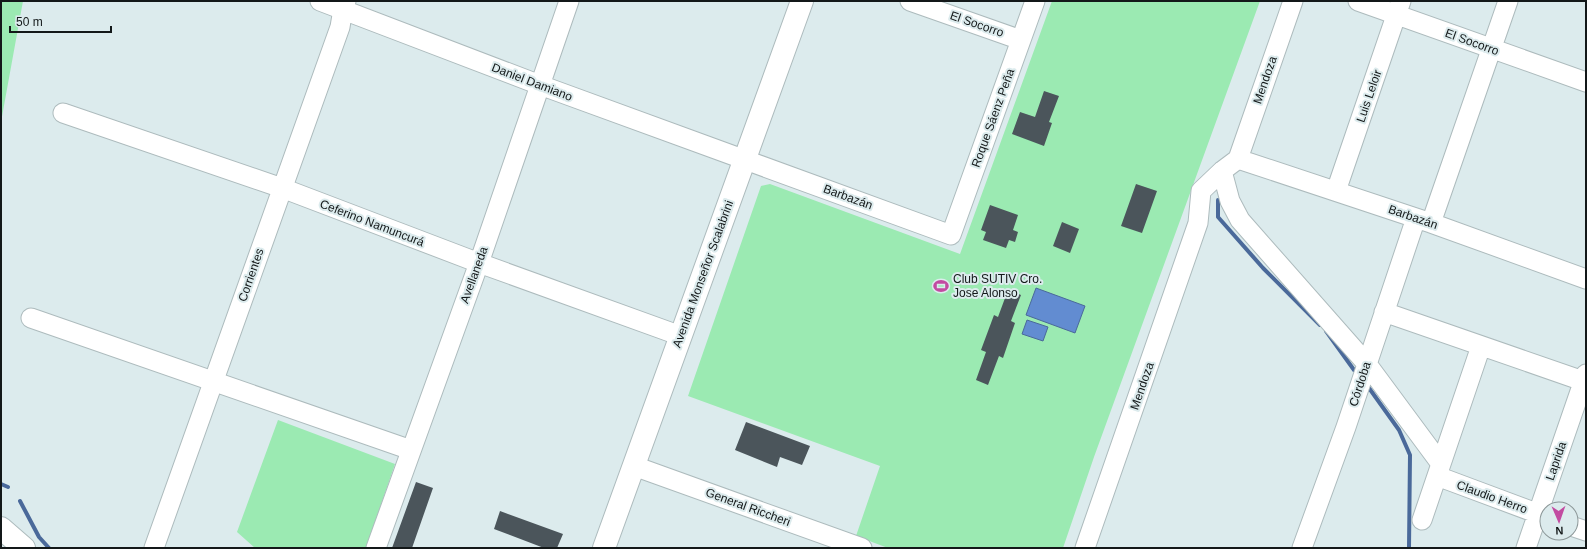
<svg xmlns="http://www.w3.org/2000/svg" width="1587" height="549" font-family="Helvetica,sans-serif">
<style>
.green{fill:#9beab2}
.water{fill:#628cd1;stroke:#4a699a}
.lines{fill:none;stroke-linecap:round;stroke-linejoin:round}
.stream{stroke:#4a699a;stroke-width:4}
.building{fill:#4b555b}
.minor-casing{stroke:#adbbbd;stroke-width:21}
.major-casing{stroke:#adbbbd;stroke-width:24}
.minor{stroke:#fff;stroke-width:19}
.major{stroke:#fff;stroke-width:22}
.labels{text-anchor:middle;stroke-width:4;stroke-linejoin:round;paint-order:stroke}
.street-label{font-size:12px;fill:#131819;stroke:#dcebed}
.poi-label{font-size:12px;fill:#131819;stroke:#dcebed;text-anchor:start}
</style>
<rect width="100%" height="100%" fill="#dcebed"/>
<path class="green" d="M1,1H23L1,122Z
M1052,1H1260L1094,457L1063,548H888L856,536L880,466L688,396L761,186L770,184L960,254Z
M278,420L395,464L366,548H255L237,532Z"/>
<path class="water" d="M1036,288L1085,306L1075,333L1026,315Z
M1027,320L1048,327L1043,341L1022,334Z"/>
<g class="lines">
<path class="stream" d="M1218,200V217L1263,268L1320,325
M1326,331L1354,370
M1369,388L1399,430L1410,455L1409,548
M1,484L8,487
M20,501L39,537L49,548"/>
</g>
<path class="building" d="M1044,91L1059,96L1049,122L1052,123L1044,146L1012,134L1020,112L1035,117Z
M1136,184L1157,191L1142,233L1121,226Z
M990,205L1018,215L1013,230L1018,232L1015,242L1009,240L1006,248L983,240L986,232L981,230Z
M1062,222L1079,229L1070,253L1053,246Z
M1008,290L1021,295L1011,321L1015,323L1003,358L999,356L988,385L976,380L986,352L981,350L994,315L998,317Z
M746,422L810,446L802,465L780,457L777,467L735,450Z
M416,482L433,488L412,548H392Z
M500,511L563,534L557,548H544L494,529Z"/>
<g class="lines">
<g class="minor-casing">
<path id="minor" d="M320,1L540,85L951,235L1035,1
M910,1L1021,40
M1358,1L1586,82
M63,113L282,188L479,263L681,336
M1238,159L1431,223L1586,279
M1238,159L1293,1
M1222,171L1230,201L1240,220L1367,364L1441,464
M1336,191L1401,1
M1431,223L1508,1
M1384,312L1583,381
M31,318L411,450
M634,466L862,548
M1437,476L1547,517
M1422,520L1481,346
M1571,526L1586,531
M154,548L340,27L343,9L346,1
M376,548L479,263L569,1
M1085,548L1198,223L1201,191L1222,171L1238,159
M1302,548L1346,427L1416,218
M1526,548L1586,374"/>
</g>
<g class="major-casing">
<path id="major" d="M1,528L24,548
M604,548L802,1"/>
</g>
<use href="#minor" class="minor"/>
<use href="#major" class="major"/>
</g>
<defs>
<g id="stadium-bare" transform="scale(1.2)"><path d="M0-5a6.5 5 0 1 0 0 10a6.5 5 0 1 0 0-10ZM-3.5-1.8h7v3.6h-7Z" fill="#c24ba1" stroke="#dcebed" stroke-width="2.5" paint-order="stroke"/></g>
</defs>
<g fill-rule="evenodd">
<use href="#stadium-bare" x="941" y="286"/>
</g>
<g class="labels">
<g class="street-label">
<text transform="translate(977 24) rotate(19)" y="4">El Socorro</text>
<text transform="translate(1472 42) rotate(20)" y="4">El Socorro</text>
<text transform="translate(1265 80) rotate(-71)" y="4">Mendoza</text>
<text transform="translate(532 82) rotate(21)" y="4">Daniel Damiano</text>
<text transform="translate(1369 96) rotate(-71)" y="4">Luis Leloir</text>
<text transform="translate(993 118) rotate(-70)" y="4">Roque Sáenz Peña</text>
<text transform="translate(848 197) rotate(20)" y="4">Barbazán</text>
<text transform="translate(1413 217) rotate(19)" y="4">Barbazán</text>
<text transform="translate(372 223) rotate(21)" y="4">Ceferino Namuncurá</text>
<text transform="translate(703 274) rotate(-70)" y="4">Avenida Monseñor Scalabrini</text>
<text transform="translate(251 275) rotate(-71)" y="4">Corrientes</text>
<text transform="translate(474 275) rotate(-70)" y="4">Avellaneda</text>
<text transform="translate(1360 384) rotate(-72)" y="4">Córdoba</text>
<text transform="translate(1142 386) rotate(-71)" y="4">Mendoza</text>
<text transform="translate(1556 461) rotate(-71)" y="4">Laprida</text>
<text transform="translate(1492 497) rotate(20)" y="4">Claudio Herro</text>
<text transform="translate(748 507) rotate(20)" y="4">General Riccheri</text>
</g>
<g class="poi-label">
<text x="953" y="283">Club SUTIV Cro.<tspan x="953" dy="14">Jose Alonso</tspan></text>
</g>
</g>
<rect width="1587" height="549" fill="none" stroke="#131819" stroke-width="4"/>
<g transform="translate(1559 521) rotate(178)"><circle r="19" fill="#dcebed" stroke="#8c9798"/>
<path d="M0-3L7 15L0 10L-7 15Z" fill="#c24ba1"/>
<text y="-6" font-size="11" font-weight="bold" text-anchor="middle" fill="#131819">N</text>
</g>
<path d="M10 26v6h101v-6" fill="none" stroke="#131819" stroke-width="2"/>
<text x="16" y="26" font-size="12" fill="#131819" stroke="#dcebed" stroke-width="3" paint-order="stroke">50 m</text>
</svg>
